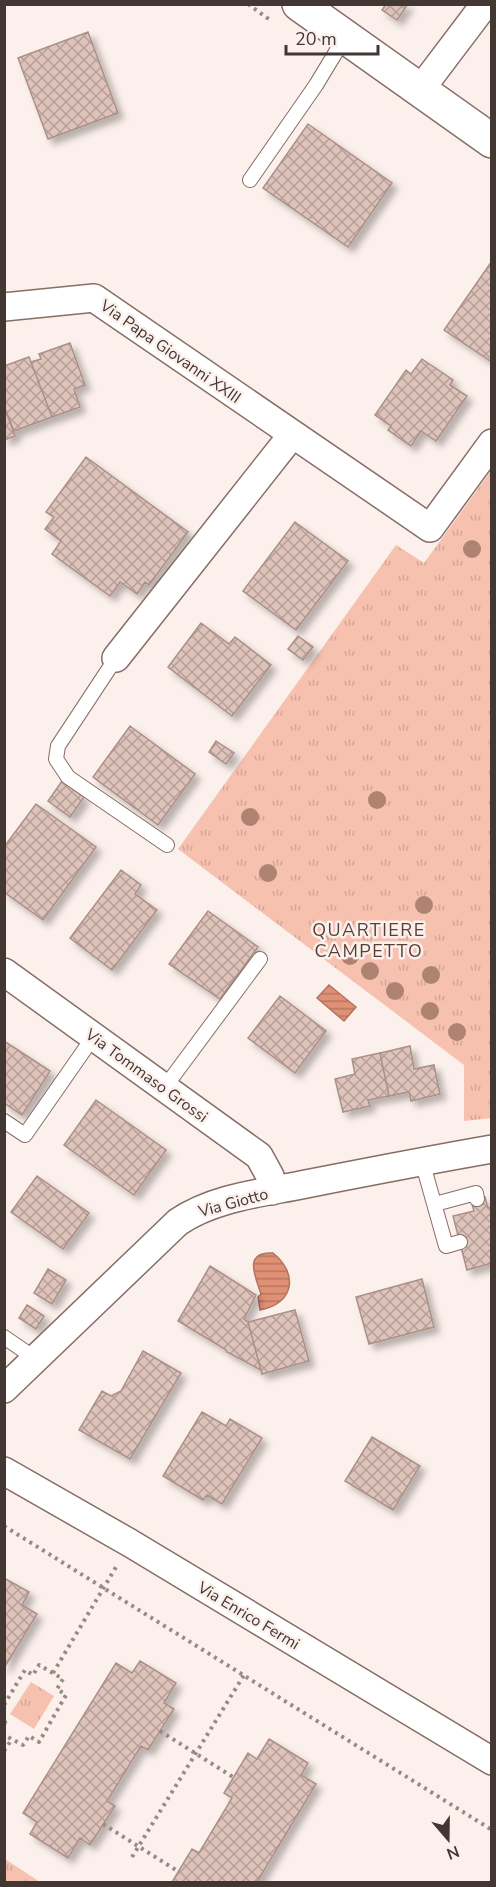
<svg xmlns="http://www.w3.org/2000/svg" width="496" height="1887" font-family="'Nunito Sans',sans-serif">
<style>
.grass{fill:url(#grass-tufts)}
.water{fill:url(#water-rules);stroke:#b17561;stroke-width:1.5}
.building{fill:url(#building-cross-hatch);stroke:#aa9087;stroke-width:1.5;filter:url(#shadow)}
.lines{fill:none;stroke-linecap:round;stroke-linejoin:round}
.lane-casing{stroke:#866e65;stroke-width:16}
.street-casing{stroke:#866e65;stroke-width:30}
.secondary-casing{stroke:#866e65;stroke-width:36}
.path{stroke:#978b87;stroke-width:4;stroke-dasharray:3 4.5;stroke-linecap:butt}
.lane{stroke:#fff;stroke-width:14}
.street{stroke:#fff;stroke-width:27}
.secondary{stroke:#fff;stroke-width:33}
.tree{fill:#af8371}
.labels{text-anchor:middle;stroke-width:5;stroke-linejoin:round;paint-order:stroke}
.street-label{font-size:16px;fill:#423733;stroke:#fcf0ec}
.neighbourhood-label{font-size:18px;letter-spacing:1.5px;fill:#553f37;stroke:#fcf0ec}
</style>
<defs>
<pattern id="grass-tufts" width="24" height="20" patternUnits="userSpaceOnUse" patternTransform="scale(1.5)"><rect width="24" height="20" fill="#f6c1af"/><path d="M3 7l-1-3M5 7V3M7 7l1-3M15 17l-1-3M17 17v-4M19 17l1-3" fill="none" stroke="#d4a697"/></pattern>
<pattern id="water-rules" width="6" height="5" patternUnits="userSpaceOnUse" patternTransform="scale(1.5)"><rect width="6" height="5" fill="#e09075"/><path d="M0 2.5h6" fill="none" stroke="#b77661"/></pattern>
<pattern id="building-cross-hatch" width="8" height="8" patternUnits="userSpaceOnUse" patternTransform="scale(1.5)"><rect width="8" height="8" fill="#dec3ba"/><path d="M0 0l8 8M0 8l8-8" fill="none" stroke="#b69f98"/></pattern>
<filter id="shadow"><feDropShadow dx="5.5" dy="5.5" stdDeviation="3" flood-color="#0004"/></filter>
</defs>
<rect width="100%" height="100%" fill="#fcf0ec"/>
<path class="grass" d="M491,471L492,1118L464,1121V1065L178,849L396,545L424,563Z
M31,1682L54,1696L34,1729L10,1714Z
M5,1859L40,1882H5Z"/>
<path class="water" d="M329,985L356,1007L344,1021L317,998Z
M273,1253C299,1274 294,1304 260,1310L258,1297L261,1294C255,1276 243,1251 273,1253Z"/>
<path class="building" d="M386,4H408L397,20L382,10Z
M88,32L118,113L48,139L18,58Z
M308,124L392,183L348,247L263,188Z
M492,261V362L444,330Z
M70,343L85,385L74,389L80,407L52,417L31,362L41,359L39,354Z
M29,357L52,417L14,431L4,406V366Z
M422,359L453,380L450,385L467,396L436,441L421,431L411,446L388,430L391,426L375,415L406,370L411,374Z
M4,406L15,436L4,440Z
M86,457L188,532L149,585L145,582L137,594L120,582L110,596L52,554L61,541L45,529L54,517L46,512Z
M295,522L348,561L296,630L243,591Z
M201,623L229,644L235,637L271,665L232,716L168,667Z
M298,636L313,647L303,660L288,649Z
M130,726L195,774L158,825L93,777Z
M216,741L234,753L226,764L209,752Z
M62,781L84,797L70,817L48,801Z
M36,804L96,847L43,920L4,892V847Z
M121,870L141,885L135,894L157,910L112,970L70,938Z
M208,911L258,947L220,999L169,964Z
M280,996L326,1031L295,1073L248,1038Z
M4,1041L50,1071L22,1115L4,1103Z
M410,1046L414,1069L434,1065L440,1094L411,1101L409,1092L389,1096L380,1053Z
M380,1053L389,1096L368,1100L370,1106L343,1112L335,1079L355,1074L352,1059Z
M96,1100L166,1150L134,1195L64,1145Z
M37,1176L89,1213L63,1249L11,1212Z
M485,1197L488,1208L492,1207V1263L467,1270L453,1216L474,1211L471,1201Z
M210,1266L256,1295L244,1319L248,1322L261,1370L227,1352L225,1349L178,1321Z
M48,1269L66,1280L52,1304L34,1293Z
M422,1279L434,1327L369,1344L356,1297Z
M27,1305L44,1316L36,1329L19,1318Z
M295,1310L309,1361L262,1374L248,1322Z
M143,1351L181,1373L130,1459L79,1430L102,1391L111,1396L121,1391Z
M202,1412L226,1426L230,1419L262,1438L222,1504L207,1495L203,1500L163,1476Z
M372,1437L420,1466L393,1510L345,1481Z
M4,1578L29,1592L22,1605L37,1614L4,1668Z
M140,1661L176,1683L164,1703L174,1709L148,1750L141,1746L107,1801L115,1806L90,1845L80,1838L68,1858L30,1834L37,1822L23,1813L116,1663L132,1673Z
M269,1739L308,1763L301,1775L316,1784L257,1882H172L192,1849L199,1853L232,1798L224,1793L248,1753L257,1759Z"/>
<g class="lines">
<g class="lane-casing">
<path id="lane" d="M250,180L316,85L345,37
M116,658L58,746L56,759L68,777L167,845
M165,1087L260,959
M4,1121L25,1135L94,1036
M422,1161L446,1246L460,1242
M435,1204L476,1193L477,1199
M4,1337L36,1359"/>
</g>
<g class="street-casing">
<path id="street" d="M420,90L485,4
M4,307L94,298L430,528L492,443
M116,658L292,435
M4,972L259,1156L270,1176L272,1191
M4,1389L178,1222C215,1197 263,1193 306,1184C367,1172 429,1160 492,1149
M4,1471L130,1543L492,1761"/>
</g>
<g class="secondary-casing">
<path id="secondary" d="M299,4L492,141"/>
</g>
<path class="path" d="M248,4L270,20
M4,1526L492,1830
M53,1673L116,1567
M4,1705L25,1670L33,1675L39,1665L63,1679L57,1689L66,1695L39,1742L29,1736L23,1745L4,1735
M4,1722L7,1723L4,1727
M160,1731L233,1777
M4,1751L12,1739
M103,1824L179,1872
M132,1857L244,1675"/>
<use href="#lane" class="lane"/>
<use href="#street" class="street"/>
<use href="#secondary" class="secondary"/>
</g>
<g class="tree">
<circle cx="472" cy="549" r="9"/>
<circle cx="377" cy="800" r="9"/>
<circle cx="250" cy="817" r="9"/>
<circle cx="268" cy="873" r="9"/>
<circle cx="424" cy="905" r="9"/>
<circle cx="350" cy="956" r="9"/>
<circle cx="370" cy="971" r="9"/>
<circle cx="431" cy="975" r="9"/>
<circle cx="395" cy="991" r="9"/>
<circle cx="430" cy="1011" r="9"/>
<circle cx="457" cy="1032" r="9"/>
</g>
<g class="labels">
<g class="street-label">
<text transform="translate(171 351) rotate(35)" y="6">Via Papa Giovanni XXIII</text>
<text transform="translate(147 1075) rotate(36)" y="6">Via Tommaso Grossi</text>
<text transform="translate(233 1202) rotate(-15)" y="6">Via Giotto</text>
<text transform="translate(249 1615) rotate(31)" y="6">Via Enrico Fermi</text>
</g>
<g class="neighbourhood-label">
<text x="369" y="936">QUARTIERE<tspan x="369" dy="21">CAMPETTO</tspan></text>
</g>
</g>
<rect width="496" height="1887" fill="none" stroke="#423733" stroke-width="12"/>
<g transform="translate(448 1839) rotate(160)" stroke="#fcf0ec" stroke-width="4.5" paint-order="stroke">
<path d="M0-4.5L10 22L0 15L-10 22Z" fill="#423733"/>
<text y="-9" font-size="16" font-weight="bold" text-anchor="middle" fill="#423733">N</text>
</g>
<path d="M286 45v9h92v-9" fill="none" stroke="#423733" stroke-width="3"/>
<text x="295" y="45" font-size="18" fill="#423733" stroke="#fcf0ec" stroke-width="4.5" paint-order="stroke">20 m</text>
</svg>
